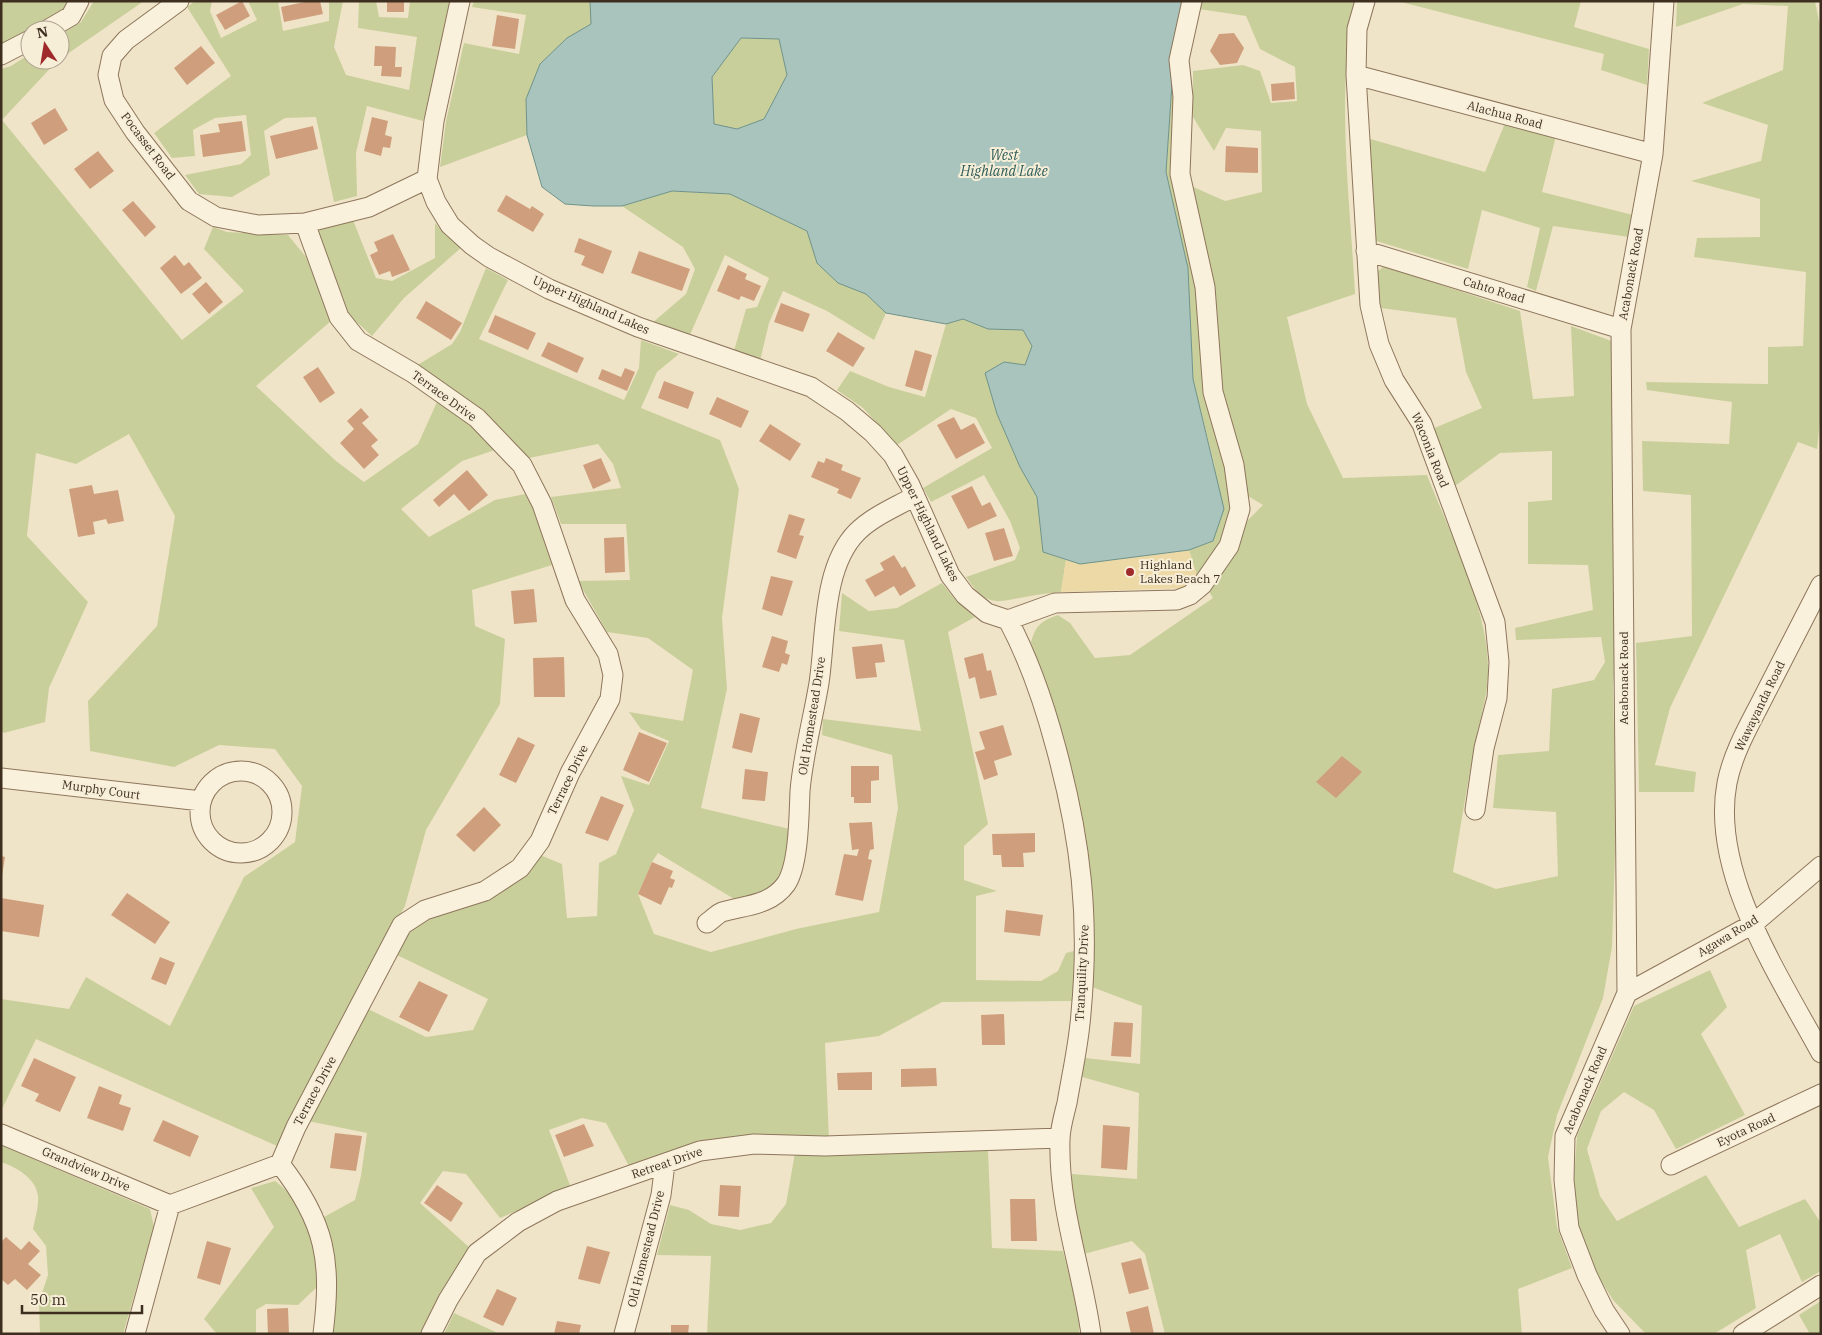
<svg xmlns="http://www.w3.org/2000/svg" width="1822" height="1335" font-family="'IBM Plex Serif',serif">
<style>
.green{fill:#c9cf9b}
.sand{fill:#ecd9a5}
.water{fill:#a9c4bc;stroke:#6f938a;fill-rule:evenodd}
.building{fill:#cf9f7d}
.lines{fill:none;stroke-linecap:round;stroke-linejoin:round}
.minor-casing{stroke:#8d765c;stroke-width:21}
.minor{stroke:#faf1dc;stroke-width:19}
.poi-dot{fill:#9e2a2b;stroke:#f7eed8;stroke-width:2}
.labels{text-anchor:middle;stroke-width:4;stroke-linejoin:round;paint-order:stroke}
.street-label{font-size:12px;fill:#3d2e20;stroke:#f7eed8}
.poi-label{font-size:12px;fill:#3d2e20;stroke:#f7eed8;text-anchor:start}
.water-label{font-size:14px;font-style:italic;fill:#2f5d5a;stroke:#f7eed8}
</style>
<rect width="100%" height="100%" fill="#f0e4c8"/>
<path class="green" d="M1,1H67L64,8L1,45Z
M94,1H144L60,59V35L81,22Z
M195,1H212L210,11L221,38L257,20L248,1H278L283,31L329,21V1H343L334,47L346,75L409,90L417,37L358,28L359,1H376L379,17L408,18L410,1H452L423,121L367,106L356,153L357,196L334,202L316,117L285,118L264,131L270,175L232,197L199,194L185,175L241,164L251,155L246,115L215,118L193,130L195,156L172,158L154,133L231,76L187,7Z
M474,1H590L591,24L567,38L526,99L527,135L440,167L446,121L464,43L519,54L526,15L472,7Z
M1202,1L1354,2C1336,98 1350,198 1355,294L1287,317L1307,404L1343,478L1427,475C1449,531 1487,606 1488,666C1489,693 1480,718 1475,744C1467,787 1460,829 1453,872L1496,889L1558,876L1556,812L1493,808L1498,755L1549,751L1552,689L1594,680L1605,662L1601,637L1516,640L1515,628L1593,610L1588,565L1528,564V502L1552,500V451L1500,453L1455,486L1432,429L1482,408L1466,372L1456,318L1381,308L1377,272L1384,266L1520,311L1533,399L1574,396L1571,326L1614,342L1612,466L1617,634L1613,687L1616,823L1612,947L1603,998L1557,1115L1548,1157L1557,1227L1572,1268L1518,1289L1522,1334H1165L1145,1254L1132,1241L1084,1254L1072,1194V1174L1137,1179L1139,1093L1082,1077L1085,1058L1140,1064L1142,1006L1092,987C1093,939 1093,891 1086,843C1077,775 1050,708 1031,642C1036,625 1041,621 1058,615L1070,623L1095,658L1130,655L1213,598L1208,590L1234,550L1246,522L1263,505L1248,496L1221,395L1191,186L1225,201L1262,192L1261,131L1226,128L1214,151L1193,117V71L1243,65L1260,71L1271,103L1297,101L1295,67L1260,49L1246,16L1199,9Z
M1397,1H1581L1574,27L1649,49L1647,85L1601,70L1604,54Z
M1677,1H1815L1821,31V413L1817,449L1798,442L1670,708L1655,765L1696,772L1694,792H1639L1636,643L1692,636L1691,495L1643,491L1642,441L1729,444L1732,402L1647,390L1646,382L1768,384V347L1803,346L1806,272L1694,257L1697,238L1760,237V199L1691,181L1761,161L1768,125L1702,103L1783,70L1788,6L1743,4L1676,27Z
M741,38L779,39L787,75L764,119L737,129L714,125L712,77Z
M30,54V60H58L2,120L182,340L244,291L204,249L213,227L227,232L288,235L306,257L331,321L256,386L336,461L364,482L418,444L437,402L470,424L495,450L462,461L401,509L429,537L495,500L525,494L532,506L552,565L472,590L475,626L505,639L500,704L426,830L405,906L277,1146L36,1039L1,1111V999L69,1009L86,977L170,1026L244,877L295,842L302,786L275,749L219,745L174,767L90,751L88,701L157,626L175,516L129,434L76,464L36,453L27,536L88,602L49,688L45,722L4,733L1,731V69L11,66Z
M1173,69L1233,510L1223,543L1198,579L1189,550L1213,541L1215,468L1193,379L1188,268L1166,172Z
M1505,123L1556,136L1542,192L1633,215L1629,237L1553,226L1536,291L1527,287L1540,228L1482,210L1468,269L1373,240L1367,138L1485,172Z
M672,191L730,194L807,231L818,263L838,283L866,294L886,313L874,340L827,311L783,291L769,323L760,361L734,351L746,309L757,307L769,278L725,255L689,337L651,324L686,294L695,269L683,247L622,206Z
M353,220L376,278L392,281L435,258V223L446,236L462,247L404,298L372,336L349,315L317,230Z
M486,268L508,280L479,339L624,400L639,368L641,340L679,354L657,372L641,408L720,440L739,489L722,618L727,689L701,808L798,831L786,883L749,908L658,853L652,862L638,894L654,934L711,952L796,929L879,912L898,808L892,755L822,735L823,719L921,731L904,640L839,631L842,593L869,611L897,608L942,583L954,598L975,617L948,632L988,824L964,846V880L997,891L976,896V980L1041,981L1058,971L1066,953L1074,951L1073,1001L942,1002L879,1036L825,1043L829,1140L630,1168L606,1123L582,1118L549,1130L571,1188L500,1218L466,1174L443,1171L420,1203L470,1248L422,1334H331C337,1289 335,1261 324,1217L355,1200L361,1176L367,1133L308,1121L368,1009L426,1037L473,1030L488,999L397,955L410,929L430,916L489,899L528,873L540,855L562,864L567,918L597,916L599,863L616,854L634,810L621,776L649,785L669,741L641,729L629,712L683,721L693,670L648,638L607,632L578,581L630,580L626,524H561L551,497L621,488L613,464L598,444L529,458L485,414L416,366L452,344L460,332Z
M963,319L988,329L1023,330L1032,346L1025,365L1004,362L997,414L1020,467L1037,497L1043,552L1066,560L1061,592C1051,593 1040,594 1030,596C997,602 988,609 966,577L1015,560L1020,548L1010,521L984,475L931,502L923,488L992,448L976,418L951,409L897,445L863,408L837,390L850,371L889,387L925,397L946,324Z
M1710,970L1727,1007L1701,1034L1745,1115L1676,1149L1654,1110L1624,1092L1601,1111L1587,1149L1600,1196L1617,1221L1706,1175L1739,1227L1805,1199L1821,1223V1271L1802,1282L1780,1234L1746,1250L1756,1308L1714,1334H1646L1613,1300L1596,1273L1578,1227L1574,1179L1577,1136L1634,1006Z
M1,1145L150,1209L154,1227L123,1334H40L39,1302L48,1275L46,1246L33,1229C35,1219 39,1206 38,1196C36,1178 16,1167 1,1162Z
M988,1150L992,1248L1063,1251L1080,1316L1079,1334H707L711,1256L657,1255L670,1205L689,1210L711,1224L740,1230L771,1223L786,1204L795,1153L828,1155Z
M275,1181C309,1206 316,1247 317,1287L298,1305L266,1304L256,1310V1334H217L204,1319L274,1227L251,1188Z
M1821,1301V1334H1810L1799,1315Z
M454,1313L500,1334H444Z"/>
<path class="sand" d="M1189,550L1198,579L1183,588L1061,592L1066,560L1080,564Z"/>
<path class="water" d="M590,1H1184L1173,69L1166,172L1188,268L1193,379L1224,509L1213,541L1189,550L1080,564L1043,552L1037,497L1020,467L997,414L985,373L1004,362L1025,365L1032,346L1023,330L988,329L963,319L946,324L886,313L866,294L838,283L817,263L807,231L730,194L672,191L622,206H593L565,204L542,187L527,135L526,99L540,64L567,38L591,24ZM741,38L779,39L787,75L764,119L737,129L714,124L712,77Z"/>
<path class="building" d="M242,1L250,16L225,30L216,15Z
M309,1H320L323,14L284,22L281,7Z
M387,1H404V12H387Z
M497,15L519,19L515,49L492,46Z
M1234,33L1244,48L1237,63L1220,65L1210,51L1219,34Z
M201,46L215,63L187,85L174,68Z
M375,46L396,47L395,67H402L401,77L381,76L382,66H374Z
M1294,82L1295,99L1272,101L1271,84Z
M55,108L68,130L44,145L31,123Z
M372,117L388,121L385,135L392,137L390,148L383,147L381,156L364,151Z
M242,121L246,151L203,157L200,135L220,132L218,124Z
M313,126L318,149L276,159L270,136Z
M1226,146L1258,148V173L1225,172Z
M98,151L114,171L90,189L74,169Z
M506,195L530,209L532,206L544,214L533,232L497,211Z
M133,201L156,227L145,237L122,210Z
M393,234L410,270L392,277L390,271L379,275L370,255L378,251L374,242Z
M579,238L612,251L603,274L581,265L585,256L574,252Z
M639,251L690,269L682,291L631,273Z
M175,255L184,266L189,262L202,278L181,294L160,268Z
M728,265L747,274L745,279L761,286L754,301L741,296L739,300L717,291Z
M206,282L223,302L209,314L192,294Z
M426,301L462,323L451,340L416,318Z
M781,303L810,314L803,332L774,322Z
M495,315L536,333L528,350L488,332Z
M838,332L865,348L853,367L826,351Z
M548,342L584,358L577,373L541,356Z
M915,350L932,355L922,391L905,386Z
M318,367L335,393L320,403L303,377Z
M625,368L635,372L627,391L598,379L602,369L621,377Z
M664,381L694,392L688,409L658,398Z
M717,397L749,411L741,428L709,414Z
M361,408L369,417L362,423L378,440L371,446L379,455L364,469L340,443L354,429L347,421Z
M954,417L961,430L974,423L985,443L956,459L937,425Z
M770,424L801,444L790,461L759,441Z
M601,458L611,481L593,489L583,465Z
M826,458L843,465L841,470L861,478L851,499L837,493L839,489L811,477L818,461L824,463Z
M467,470L488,495L469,511L454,494L439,507L433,500Z
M92,485L94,494L118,490L124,521L108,524L106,519L93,522L95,534L78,537L69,489Z
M972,486L982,506L990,502L997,516L968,529L951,496Z
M789,514L805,519L799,535L804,536L796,559L777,552Z
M1004,528L1013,556L994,561L985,533Z
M624,537L625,572L605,573L604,538Z
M894,555L902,568L905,566L916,586L900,596L894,586L875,597L865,580L884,570L880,563Z
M771,576L793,581L782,616L762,609Z
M534,589L537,622L514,624L511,591Z
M772,636L788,641L785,653L790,655L787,665L782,663L779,672L762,667Z
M882,644L885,662L875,663L877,677L856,679L852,647Z
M983,653L987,671L991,670L997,695L980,699L975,677L969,679L964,658Z
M564,657L565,697H534L533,658Z
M740,713L760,718L752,753L732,748Z
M1003,725L1012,755L994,761L998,775L984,780L975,752L985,749L979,732Z
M639,732L667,743L649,782L623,770Z
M518,737L535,745L516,783L499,775Z
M1342,756L1362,772L1336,798L1316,782Z
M851,766H879V780L871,781V803H854V797H851Z
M745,769L768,772L765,801L742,799Z
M601,796L624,805L608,841L585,833Z
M484,807L501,825L474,852L456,835Z
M872,822L874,849L870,850L868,859L872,860L863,901L835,895L844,854L857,856L859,849L852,850L849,823Z
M1035,833V852L1023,853L1024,867H1002L1001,855H993L992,834Z
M1,856L5,857L2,876H1Z
M652,862L673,871L670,878L675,880L672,888L669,887L661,905L638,894Z
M127,893L170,922L155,944L111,915Z
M1,898L44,905L39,937L1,931Z
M1006,910L1043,915L1040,936L1004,932Z
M160,957L175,963L166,985L151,979Z
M419,981L448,995L429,1032L399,1017Z
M1004,1014L1005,1045H982L981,1015Z
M1114,1022L1133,1023L1131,1057L1111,1056Z
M34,1058L76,1077L60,1112L35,1101L39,1094L21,1086Z
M936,1068L937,1086L901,1087V1069Z
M872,1072V1090H838L837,1073Z
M99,1086L122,1095L119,1104L131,1108L123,1131L87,1118Z
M163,1120L199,1136L190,1157L153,1141Z
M584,1124L594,1146L564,1157L555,1135Z
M1103,1125L1130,1127L1127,1170L1101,1168Z
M335,1133L362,1136L356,1171L330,1168Z
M437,1185L463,1203L451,1222L424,1203Z
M720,1185L741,1186L739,1217L718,1216Z
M1010,1199H1035L1037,1241H1011Z
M6,1237L21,1250L29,1241L40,1251L28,1264L41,1275L27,1290L15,1279L8,1285L1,1279V1242Z
M207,1241L231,1248L220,1285L197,1278Z
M587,1246L610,1252L600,1284L578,1279Z
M1141,1258L1149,1289L1129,1294L1121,1263Z
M497,1289L517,1298L503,1326L483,1317Z
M1148,1306L1154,1334H1131L1126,1312Z
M288,1308L289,1334H268L267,1309Z
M557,1321L581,1325L579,1334H554Z
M671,1325H689L688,1334H671Z"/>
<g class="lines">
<g class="minor-casing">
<path id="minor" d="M179,1L126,40L112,56L108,75L114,100L135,132L189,201L216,217L258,225L305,223L369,207L427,179
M460,1L434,121L427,179L436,202L450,225L472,245L489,257L549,289L638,327L811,387L847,411L873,433L893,455L910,485L950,575L965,595L987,613L1008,620L1055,603L1177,600L1190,595L1202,585L1229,546L1240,509L1234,465L1213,392L1205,287L1180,174L1183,97L1179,60L1192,1
M1365,1L1357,29L1356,75L1370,305L1379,344L1394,380L1422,424L1495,622L1499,662L1497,698L1484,748L1475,810
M47,30L71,16L79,1
M1,55L30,40
M1356,75L1653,154
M305,223L339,317L358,341L413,373L477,418L522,465L542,504L575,600L608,654L613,675L610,699L570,773L540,841L520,868L485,891L425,910L402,925L296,1127L280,1164C326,1223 332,1261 323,1334
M1366,251L1621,329
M1821,585C1802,622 1783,659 1764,696C1750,724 1733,752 1727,783C1710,873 1780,977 1821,1053
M1008,620C1030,661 1044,703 1056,748C1081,840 1090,918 1081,1013C1079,1043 1072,1073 1067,1103C1064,1115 1060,1128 1060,1140C1058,1207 1082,1269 1091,1334
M200 812a41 41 0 1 1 82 0a41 41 0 1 1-82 0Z
M1,778L201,801
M707,923C712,920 717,914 722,912C745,905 770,906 786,884C799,865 799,814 800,791C803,755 813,719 819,683C826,637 822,567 857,532C873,516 896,507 915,496
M1627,993L1753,924L1821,866
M1,1134L170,1205L135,1334
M1671,1165L1821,1094
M170,1205L280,1164
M431,1334L448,1300L477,1253L518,1222L557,1201L700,1151L754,1144L825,1146L1060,1138
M624,1334L661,1195L665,1164
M1620,1334L1604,1310L1587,1275L1569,1228L1564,1180L1565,1136L1627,993L1621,329L1653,154L1664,1
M1743,1334L1821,1285"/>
</g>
<use href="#minor" class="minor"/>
</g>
<circle class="poi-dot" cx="1130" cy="572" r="5"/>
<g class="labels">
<g class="street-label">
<text transform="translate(1505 115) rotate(15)" y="4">Alachua Road</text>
<text transform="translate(148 146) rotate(53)" y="4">Pocasset Road</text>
<text transform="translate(1631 274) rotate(-80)" y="4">Acabonack Road</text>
<text transform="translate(1494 290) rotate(17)" y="4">Cahto Road</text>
<text transform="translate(591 305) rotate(24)" y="4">Upper Highland Lakes</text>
<text transform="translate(444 396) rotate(36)" y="4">Terrace Drive</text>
<text transform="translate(1430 450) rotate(68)" y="4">Waconia Road</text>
<text transform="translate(928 524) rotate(64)" y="4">Upper Highland Lakes</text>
<text transform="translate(1624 678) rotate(-90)" y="4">Acabonack Road</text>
<text transform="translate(1760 706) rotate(-64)" y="4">Wawayanda Road</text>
<text transform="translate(812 716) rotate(-81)" y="4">Old Homestead Drive</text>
<text transform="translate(568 780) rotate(-64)" y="4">Terrace Drive</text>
<text transform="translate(101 790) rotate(8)" y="4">Murphy Court</text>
<text transform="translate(1728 936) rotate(-31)" y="4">Agawa Road</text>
<text transform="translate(1082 973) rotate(-87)" y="4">Tranquility Drive</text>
<text transform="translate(1585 1090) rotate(-67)" y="4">Acabonack Road</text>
<text transform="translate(315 1091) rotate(-62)" y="4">Terrace Drive</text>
<text transform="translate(1746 1130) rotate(-25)" y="4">Eyota Road</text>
<text transform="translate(667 1163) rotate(-19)" y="4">Retreat Drive</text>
<text transform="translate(86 1169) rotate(23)" y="4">Grandview Drive</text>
<text transform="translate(646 1249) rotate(-76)" y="4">Old Homestead Drive</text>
</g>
<g class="poi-label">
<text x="1140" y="569">Highland<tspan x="1140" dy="14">Lakes Beach 7</tspan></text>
</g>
<g class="water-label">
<text x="1004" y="160">West<tspan x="1004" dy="16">Highland Lake</tspan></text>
</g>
</g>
<rect width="1822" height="1335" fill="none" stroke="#3d2e20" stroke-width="5"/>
<g transform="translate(45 45) rotate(348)"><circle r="24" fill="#f7eed8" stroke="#ada18e"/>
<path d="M0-4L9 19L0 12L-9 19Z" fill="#9e2a2b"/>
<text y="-8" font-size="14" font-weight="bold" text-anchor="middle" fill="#3d2e20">N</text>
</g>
<path d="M22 1305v8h120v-8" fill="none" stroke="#3d2e20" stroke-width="2.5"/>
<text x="30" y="1305" font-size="15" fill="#3d2e20" stroke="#f7eed8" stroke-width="4" paint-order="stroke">50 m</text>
</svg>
